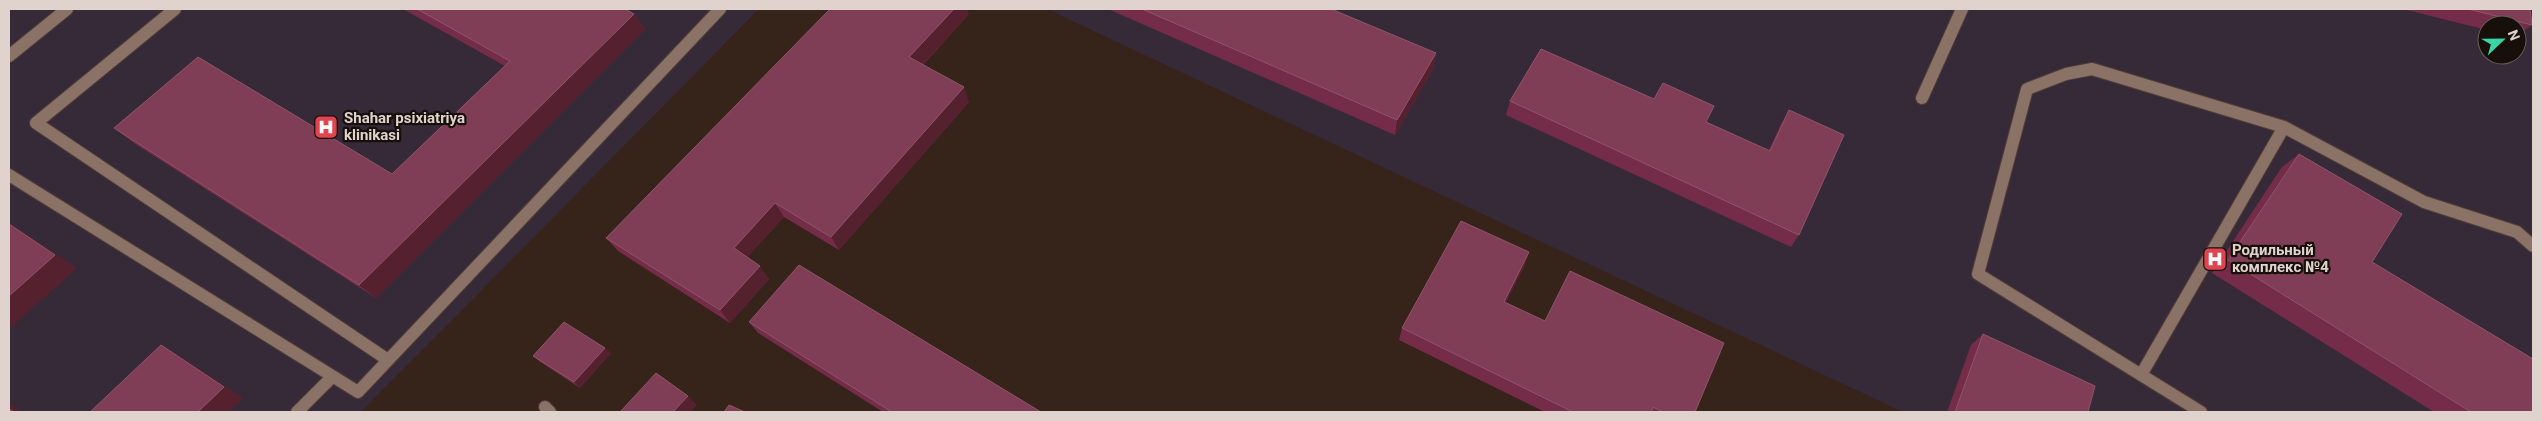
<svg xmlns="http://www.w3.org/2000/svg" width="2542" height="421" font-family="Roboto,sans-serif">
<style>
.medical{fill:#372a38;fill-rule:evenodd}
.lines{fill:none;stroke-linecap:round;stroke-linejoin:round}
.minor-casing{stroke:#503f38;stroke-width:14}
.minor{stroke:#8a7266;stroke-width:12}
.wall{fill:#742c48}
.shaded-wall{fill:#56212f}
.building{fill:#803d56;stroke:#8f5569}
.labels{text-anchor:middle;stroke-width:4.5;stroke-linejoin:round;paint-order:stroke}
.poi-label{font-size:15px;font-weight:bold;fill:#e0d2cc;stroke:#170f0a;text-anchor:start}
</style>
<rect width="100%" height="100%" fill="#362319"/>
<path class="medical" d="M9,9H759L361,412H9Z
M1047,9H2533V412H1903ZM2487,25H2517V55H2487Z"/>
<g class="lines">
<g class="minor-casing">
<path id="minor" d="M175,9L36,123L388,360
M9,56L67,9
M1922,98L1962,9
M9,175L358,392L720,9
M2141,375L2284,127
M545,407L550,412
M297,412L332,377
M2201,412L1978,274L2027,89L2066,74L2092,69L2284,127L2424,202L2517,232L2533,246"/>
</g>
<use href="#minor" class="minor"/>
</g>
<path class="wall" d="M403,9H625L634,14L645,29L376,298L134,143L114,128L392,174L505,66Z
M1108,9H1331L1436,53L1433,69L1395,135Z
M2403,9H2530L2532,25L2517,36V25H2487V30Z
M969,14L923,65L969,102L839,250L784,217L747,257L769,279L730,323L618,251L606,238Z
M1510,101L1706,122L1769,150L1781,124L1789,110L1799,235L1791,247L1506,115Z
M2299,154L2372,262L2533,412H2434L2212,273L2282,167Z
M1525,265L1506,302L1545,321L1695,412H1545L1399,340L1402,328Z
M749,322L1041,412H883L758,333Z
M1983,334L2088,412H1947L1971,345Z
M611,353L580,388L539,361L533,356Z"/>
<path class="shaded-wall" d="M954,9H967L969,14L915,73L909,57Z
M634,14L645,29L376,298L359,285Z
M1436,53L1433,69L1395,135L1397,120Z
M964,87L969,102L839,250L831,237Z
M775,203L784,217L743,262L734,248Z
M9,223L77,268L9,329Z
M1529,252L1525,265L1500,314L1504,302Z
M760,266L769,279L730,323L720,310Z
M161,345L181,357L243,398L229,412H198Z
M605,348L611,353L580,388L574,382Z
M688,396L697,405L690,412H673Z
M9,403L22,412H14L9,409Z"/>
<path class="building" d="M417,9H625L634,14L359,285L114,128L198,57L392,174L510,61Z
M830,9H954L909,57L964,87L831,237L775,203L734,248L760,266L720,310L606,238Z
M1142,9H1331L1436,53L1397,120Z
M2468,9H2530L2532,25Z
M1541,49L1654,99L1663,83L1714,106L1706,122L1770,151L1789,110L1844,135L1799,235L1510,101Z
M2299,154L2402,214L2372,262L2533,359V412H2471L2228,260Z
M1461,221L1529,252L1504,302L1545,321L1570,271L1724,343L1695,412H1663L1653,407L1651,412H1573L1402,328Z
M9,224L55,255L9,296Z
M799,265L1041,412H892L749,322Z
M564,322L605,348L574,382L533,356Z
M1983,334L2095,386L2088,412H1955Z
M161,345L224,387L198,412H90Z
M656,373L688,396L673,412H620Z
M729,405L745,412H724Z
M9,409L14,412H9Z"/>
<defs>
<g id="hospital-square" transform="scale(1.25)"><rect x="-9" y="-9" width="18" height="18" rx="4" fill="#e0444e" stroke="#170f0a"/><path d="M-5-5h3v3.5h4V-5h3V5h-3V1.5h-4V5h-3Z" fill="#fff"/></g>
</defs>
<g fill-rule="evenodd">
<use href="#hospital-square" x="326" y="127"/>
<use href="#hospital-square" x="2215" y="259"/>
</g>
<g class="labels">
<g class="poi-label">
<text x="344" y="123">Shahar psixiatriya<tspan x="344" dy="17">klinikasi</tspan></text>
<text x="2232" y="255">Родильный<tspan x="2232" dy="17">комплекс №4</tspan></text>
</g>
</g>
<rect width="2542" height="421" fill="none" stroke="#e0d2cc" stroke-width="20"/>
<g transform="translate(2502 40) rotate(68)"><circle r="24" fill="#170f0a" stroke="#675d58"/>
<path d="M0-4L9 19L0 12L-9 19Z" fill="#3bd4a4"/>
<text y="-8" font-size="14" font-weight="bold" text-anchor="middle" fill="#e0d2cc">N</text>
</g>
</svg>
